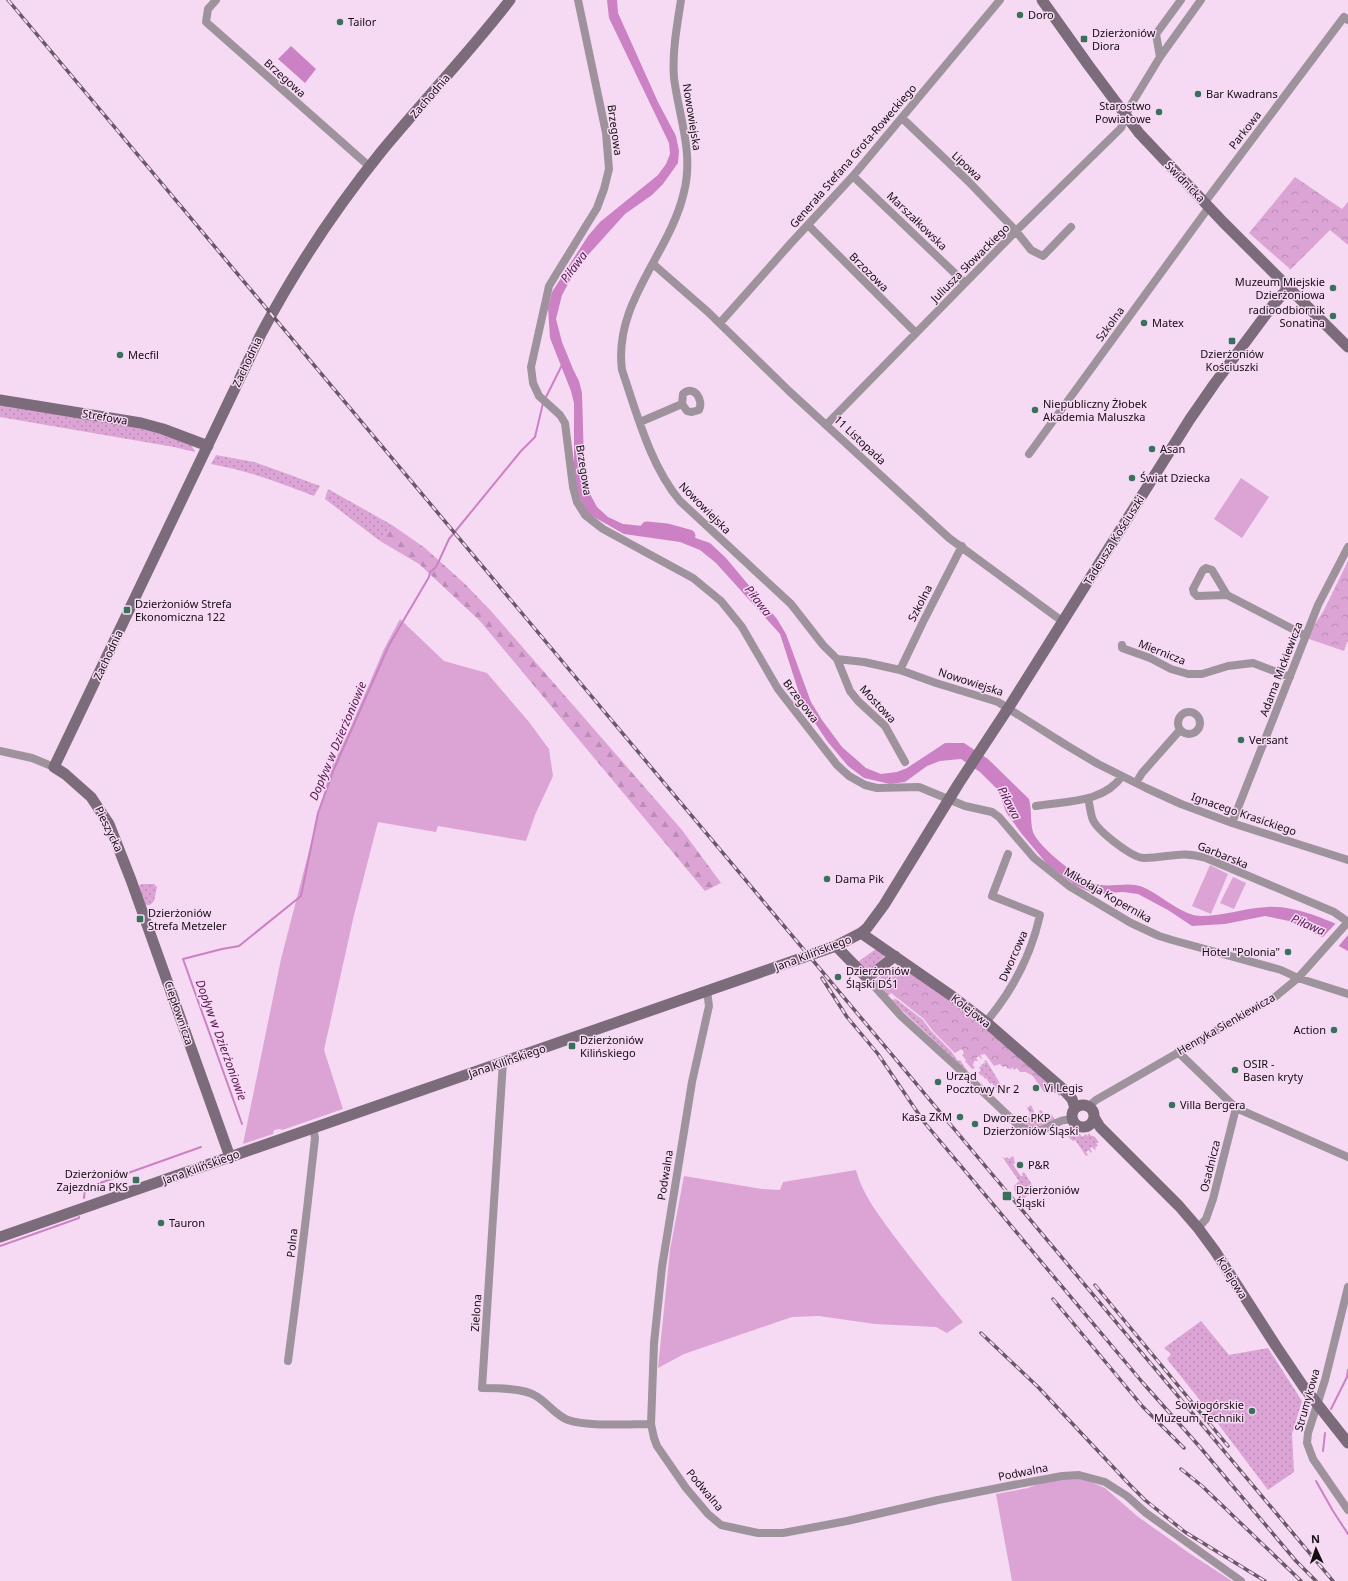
<svg xmlns="http://www.w3.org/2000/svg" width="1348" height="1581" font-family="'Noto Sans',sans-serif">
<style>
.grass{fill:url(#grass-dots)}
.forest{fill:url(#forest-firs)}
.park{fill:url(#park-crowns)}
.garden{fill:#dba4d5}
.water{fill:#cb81c4}
.pier{fill:#f6daf3}
.lines{fill:none;stroke-linecap:round;stroke-linejoin:round}
.stream{stroke:#cb81c4;stroke-width:2}
.river{stroke:#cb81c4;stroke-width:13}
.street{stroke:#9e929c;stroke-width:8}
.secondary{stroke:#7c6b7a;stroke-width:11}
.rail-casing{stroke:#695968;stroke-width:3.5}
.rail{stroke:#f6daf3;stroke-width:2;stroke-dasharray:6;stroke-linecap:butt}
.poi-dot{fill:#37715b;stroke:#f6daf3;stroke-width:1.5}
.labels{text-anchor:middle;stroke-width:3;stroke-linejoin:round;paint-order:stroke}
.poi-label{font-size:11px;fill:#150c14;stroke:#f6daf3;text-anchor:start}
.street-label{font-size:11px;fill:#150c14;stroke:#f6daf3}
.water-label{font-size:12px;font-style:italic;fill:#571453;stroke:#f6daf3}
</style>
<defs>
<pattern id="grass-dots" width="8" height="8" patternUnits="userSpaceOnUse"><rect width="8" height="8" fill="#dba4d5"/><path d="M2 2h.1M6 6h.1" fill="none" stroke="#bb8cb6" stroke-width="1.8" stroke-linecap="round"/></pattern>
<pattern id="forest-firs" width="22" height="20" patternUnits="userSpaceOnUse"><rect width="22" height="20" fill="#dba4d5"/><path d="M5 1l3.5 6h-7zM16 11l3.5 6h-7z" fill="#bb8cb6"/></pattern>
<pattern id="park-crowns" width="20" height="18" patternUnits="userSpaceOnUse"><rect width="20" height="18" fill="#dba4d5"/><path d="M2 6a3 3 0 1 1 6 0M12 15a3 3 0 1 1 6 0" fill="none" stroke="#bb8cb6"/></pattern>
</defs>
<rect width="100%" height="100%" fill="#f6daf3"/>
<path class="grass" d="M0,404L136,427L177,438L192,446L195,452L174,447L0,417Z
M216,455L254,462L285,473L320,486L314,496C278,482 249,471 211,464Z
M328,489L392,525L380,541L325,499Z
M141,884H154L157,887L154,901L150,905H147L145,904L139,886Z
M876,949L885,956L867,972L856,963Z
M896,999L923,1020L931,1031L951,1051L958,1061L960,1060L968,1072L891,1000Z
M986,1060L1001,1085L1000,1086L1001,1089L999,1091L997,1088H995L992,1083L990,1084L986,1078L985,1079L982,1075L981,1076L978,1072L981,1071L979,1067L982,1066L981,1065L984,1063H986L984,1061Z
M1031,1105L1036,1116L1040,1115L1039,1111L1041,1110L1046,1115L1049,1113L1050,1115L1051,1114L1055,1120C1042,1126 1032,1130 1018,1121L1024,1119L1022,1116L1024,1115L1026,1118L1028,1116L1030,1118L1031,1117L1029,1114L1030,1113L1027,1108Z
M1070,1131H1071L1073,1134L1075,1133L1076,1135L1080,1134L1082,1137L1086,1134L1087,1136L1089,1133L1091,1136C1095,1135 1097,1140 1099,1143H1096L1098,1146L1095,1147L1096,1149L1095,1150L1092,1147L1090,1148L1092,1152L1091,1153L1089,1150L1086,1152L1088,1155L1086,1156L1075,1140L1073,1141L1064,1133L1066,1132L1068,1135L1071,1133Z
M1013,1156L1015,1163L1013,1165L1021,1176H1023L1022,1174L1024,1172L1039,1196L1034,1190L1029,1193L1022,1201L1015,1192L1014,1186L1019,1181L1003,1158L1004,1157L1005,1159L1007,1157L1009,1159Z
M1201,1321L1229,1355L1268,1348L1302,1401L1292,1434L1294,1472L1268,1490L1216,1421H1211L1199,1399L1167,1359L1171,1354L1164,1348Z"/>
<path class="forest" d="M392,525L425,548L465,584L491,611L682,830L721,883L705,891L480,621L419,564L380,541Z"/>
<path class="park" d="M1295,177L1342,209L1348,202V245L1330,230L1290,270L1289,268L1249,233Z
M1348,561V642H1347L1344,651L1306,638L1324,610Z
M896,967L902,968L912,974L965,1011L1064,1094L1059,1096L1057,1093H1055L1053,1091H1052L1050,1089L1049,1090L1051,1093L1044,1092L1032,1075H1031L1026,1072H1020L1017,1068L1014,1070L1012,1067L1011,1070L1009,1068L1008,1069L1006,1066L1003,1067L1000,1064L994,1066L985,1054L980,1055L982,1058L981,1059L979,1056L976,1058L978,1061H974L973,1065L975,1068L972,1069L965,1061L966,1060L962,1055L964,1053L962,1049L955,1053L933,1031L924,1019L891,993L888,996L875,981L888,969Z"/>
<path class="garden" d="M1241,478L1269,497L1242,538L1214,519Z
M400,619L444,661L487,673L529,722L549,749L553,776L535,815L526,841L438,826L436,832L378,822L354,915L324,1050L343,1109L282,1130L280,1129L274,1130L273,1134L243,1144L281,959L330,770L349,731L384,649Z
M1210,865L1228,874L1211,914L1192,906Z
M1233,877L1246,883L1234,909L1220,903Z
M856,1170C863,1196 879,1215 894,1236C916,1265 939,1294 963,1322L947,1333L936,1327L875,1324L819,1316L792,1317L684,1354L658,1368L670,1250L684,1176L762,1189L780,1190L783,1182Z
M1054,1478L1084,1479L1105,1488L1137,1516L1189,1553L1232,1581H1012L996,1494L1028,1488Z"/>
<path class="water" d="M607,0H617L618,13L658,102L676,136L679,151L678,163L663,184L652,195L625,214L588,255L573,275L562,295L556,319L562,342L573,369L579,381L582,393L584,462L590,494L597,507L608,517L623,524L653,527L687,535L710,543L726,558L777,619L786,634L811,702L822,720L842,747L866,768L881,774L897,772L907,768L945,743H964L988,759L1029,799C1032,810 1030,821 1033,832C1039,848 1083,883 1100,885C1115,887 1131,881 1145,888C1162,896 1183,916 1201,916C1223,916 1245,908 1267,907C1293,905 1325,919 1348,929V951L1305,928L1289,921L1265,916L1225,924L1192,926L1168,910L1138,894L1123,892L1095,894L1075,885L1047,864L1021,833L1006,812L998,790L980,772L961,759L940,761L927,766L905,782L890,784L864,778L848,766L827,741L813,720L800,696L780,634L716,563L700,550L680,542L624,534L587,513L580,499L574,478V403L571,391L550,338L548,308L552,292L588,236L600,222L658,175L666,164L670,154L669,143L609,18Z
M291,46L316,69L305,83L278,59Z"/>
<path class="pier" d="M1337,922L1348,927V935L1337,948L1321,939Z"/>
<g class="lines">
<path class="stream" d="M545,399L562,365
M242,1124L183,959L222,949L239,946L301,896L318,813L334,769L389,645L429,577L430,572L435,568L438,563L449,539L521,451L535,437L543,403
M100,1183L201,1147
M84,1198L85,1189
M0,1246L79,1218V1217
M1331,1409L1347,1377L1348,1370
M1323,1451L1325,1433
M1316,1481L1333,1511L1348,1534"/>
<path class="river" d="M647,528L667,530L689,536"/>
<path class="street" d="M216,0L208,9L206,22L370,167
M578,0L606,133L609,169L604,189L597,208L549,286L531,367L533,383L539,396L560,415L565,423L573,487L577,502L585,515L603,529L693,578L721,601L742,627L778,689L837,765L849,776L865,785L877,788L919,787L965,806L992,812L999,817L1034,858L1069,886L1131,923L1159,936L1172,940L1281,970L1298,978L1348,994
M681,0C677,26 672,52 674,78C679,117 694,153 684,192C670,254 613,302 622,370C637,414 650,465 680,501L791,604L823,645L837,659L864,662L900,670L936,683L998,702L1066,745L1098,764L1146,788L1181,804L1232,823L1348,860
M1160,57L1156,34L1181,0
M902,118L968,181L1016,231L1031,250L1043,256L1071,227
M853,176L965,283
M1205,202L1344,17L1348,20
M808,225L916,333
M653,264L708,312L789,391L949,538L1062,621
M720,323L791,243L853,176L1000,0
M640,422L682,404L683,394C694,384 704,400 699,410L692,412L687,411L682,404
M827,424L1016,231L1121,128L1129,108L1160,57L1201,0
M1029,454L1209,207
M1227,595L1197,596L1194,593L1193,589L1203,570L1206,568L1212,570L1227,595L1306,636
M1122,645V648L1150,658L1171,669L1188,674H1202L1228,666L1253,663L1290,677
M837,659L850,691L858,701L885,726L905,762
M900,670L923,622L962,546
M1178 723a11 11 0 1 1 22 0a11 11 0 1 1-22 0Z
M0,751L32,758L54,767
M1136,783L1142,773L1180,730
M1088,798C1090,805 1090,813 1093,820C1098,831 1132,858 1144,858C1169,858 1180,850 1206,858L1334,912L1348,922
M1036,806C1065,801 1104,803 1122,776
M1232,823L1318,605L1348,547
M867,978L901,1016L956,1066L1019,1126C1046,1141 1055,1114 1074,1121
M707,991L709,1006L692,1082L662,1267L654,1343L651,1424L654,1438L657,1446L686,1488L708,1514L721,1525L758,1533H783L847,1521L938,1500L1013,1485L1062,1476L1079,1475L1105,1482L1127,1496L1146,1513L1241,1581
M986,1022C1013,990 1031,956 1040,915L992,896L1008,854
M1178,1052L1236,1108L1213,1199L1206,1219L1198,1228
M503,1062L482,1388C496,1388 524,1388 536,1396C548,1403 555,1415 568,1420C587,1427 630,1424 651,1424
M1089,1106L1096,1100L1275,997L1298,978L1348,922
M1236,1108L1348,1157
M1348,1287L1325,1380L1308,1433L1307,1443L1313,1459L1348,1510
M288,1361C298,1286 307,1212 315,1138L313,1128"/>
<path class="secondary" d="M1042,0L1089,66L1139,133L1223,222L1348,347
M0,400L141,423L163,429L208,446
M861,933L952,996L986,1022L1063,1089L1072,1099L1075,1108
M836,946L867,978L895,956
M1072 1116a11 11 0 1 1 22 0a11 11 0 1 1-22 0Z
M1094,1117L1100,1127L1179,1206L1198,1228L1215,1251L1276,1346L1303,1386L1348,1443
M230,1157L131,880L109,824L91,797L65,774L54,767L261,334C295,270 335,209 381,152C423,101 469,53 510,0
M0,1237L836,946L861,933L867,928L884,905L959,783L1009,707L1190,419L1215,383L1273,305L1289,287"/>
<g class="rail-casing">
<path id="rail" d="M8,0L1333,1581
M822,978L847,1017L878,1054L924,1122L1143,1383L1199,1446L1296,1561L1316,1581
M1095,1285L1228,1446
M1053,1299L1143,1407L1184,1448
M981,1333L1038,1387L1129,1484L1145,1500L1185,1532L1265,1581
M1181,1469L1202,1486L1301,1581"/>
</g>
<use href="#rail" class="rail"/>
</g>
<g class="poi-dot">
<circle cx="1020" cy="15" r="4"/>
<circle cx="340" cy="22" r="4"/>
<rect x="1080" y="35" width="8" height="8" rx="2"/>
<circle cx="1198" cy="94" r="4"/>
<circle cx="1159" cy="112" r="4"/>
<circle cx="1333" cy="288" r="4"/>
<circle cx="1333" cy="316" r="4"/>
<circle cx="1144" cy="323" r="4"/>
<rect x="1228" y="337" width="8" height="8" rx="2"/>
<circle cx="120" cy="355" r="4"/>
<circle cx="1035" cy="410" r="4"/>
<circle cx="1152" cy="449" r="4"/>
<circle cx="1132" cy="478" r="4"/>
<rect x="123" y="606" width="8" height="8" rx="2"/>
<circle cx="1241" cy="740" r="4"/>
<circle cx="827" cy="879" r="4"/>
<rect x="136" y="915" width="8" height="8" rx="2"/>
<circle cx="1288" cy="952" r="4"/>
<circle cx="838" cy="977" r="4"/>
<circle cx="1334" cy="1030" r="4"/>
<rect x="568" y="1042" width="8" height="8" rx="2"/>
<circle cx="1235" cy="1070" r="4"/>
<circle cx="938" cy="1082" r="4"/>
<circle cx="1036" cy="1088" r="4"/>
<circle cx="1172" cy="1105" r="4"/>
<circle cx="960" cy="1117" r="4"/>
<circle cx="975" cy="1124" r="4"/>
<circle cx="1020" cy="1165" r="4"/>
<rect x="132" y="1176" width="8" height="8" rx="2"/>
<rect x="1002" y="1191" width="10" height="10" rx="2"/>
<circle cx="161" cy="1223" r="4"/>
<circle cx="1252" cy="1411" r="4"/>
</g>
<g class="labels">
<g class="poi-label">
<text x="1028" y="19">Doro</text>
<text x="348" y="26">Tailor</text>
<text x="1092" y="37">Dzierżoniów<tspan x="1092" dy="13">Diora</tspan></text>
<text x="1206" y="98">Bar Kwadrans</text>
<text x="1151" y="110" text-anchor="end">Starostwo<tspan x="1151" dy="13">Powiatowe</tspan></text>
<text x="1325" y="286" text-anchor="end">Muzeum Miejskie<tspan x="1325" dy="13">Dzierżoniowa</tspan></text>
<text x="1325" y="314" text-anchor="end">radioodbiornik<tspan x="1325" dy="13">Sonatina</tspan></text>
<text x="1152" y="327">Matex</text>
<text x="1232" y="358" text-anchor="middle">Dzierżoniów<tspan x="1232" dy="13">Kościuszki</tspan></text>
<text x="128" y="359">Mecfil</text>
<text x="1043" y="408">Niepubliczny Żłobek<tspan x="1043" dy="13">Akademia Maluszka</tspan></text>
<text x="1160" y="453">Asan</text>
<text x="1140" y="482">Świat Dziecka</text>
<text x="135" y="608">Dzierżoniów Strefa<tspan x="135" dy="13">Ekonomiczna 122</tspan></text>
<text x="1249" y="744">Versant</text>
<text x="835" y="883">Dama Pik</text>
<text x="148" y="917">Dzierżoniów<tspan x="148" dy="13">Strefa Metzeler</tspan></text>
<text x="1280" y="956" text-anchor="end">Hotel "Polonia"</text>
<text x="846" y="975">Dzierżoniów<tspan x="846" dy="13">Śląski DŚ1</tspan></text>
<text x="1326" y="1034" text-anchor="end">Action</text>
<text x="580" y="1044">Dzierżoniów<tspan x="580" dy="13">Kilińskiego</tspan></text>
<text x="1243" y="1068">OSIR -<tspan x="1243" dy="13">Basen kryty</tspan></text>
<text x="946" y="1080">Urząd<tspan x="946" dy="13">Pocztowy Nr 2</tspan></text>
<text x="1044" y="1092">Vi Legis</text>
<text x="1180" y="1109">Villa Bergera</text>
<text x="952" y="1121" text-anchor="end">Kasa ZKM</text>
<text x="983" y="1122">Dworzec PKP<tspan x="983" dy="13">Dzierżoniów Śląski</tspan></text>
<text x="1028" y="1169">P&amp;R</text>
<text x="128" y="1178" text-anchor="end">Dzierżoniów<tspan x="128" dy="13">Zajezdnia PKS</tspan></text>
<text x="1016" y="1194">Dzierżoniów<tspan x="1016" dy="13">Śląski</tspan></text>
<text x="169" y="1227">Tauron</text>
<text x="1244" y="1409" text-anchor="end">Sowiogórskie<tspan x="1244" dy="13">Muzeum Techniki</tspan></text>
</g>
<g class="street-label">
<text transform="translate(285 78) rotate(42)" y="4">Brzegowa</text>
<text transform="translate(430 96) rotate(-49)" y="4">Zachodnia</text>
<text transform="translate(692 117) rotate(81)" y="4">Nowowiejska</text>
<text transform="translate(615 130) rotate(82)" y="4">Brzegowa</text>
<text transform="translate(1245 130) rotate(-52)" y="4">Parkowa</text>
<text transform="translate(853 156) rotate(-49)" y="4">Generała Stefana Grota-Roweckiego</text>
<text transform="translate(967 166) rotate(43)" y="4">Lipowa</text>
<text transform="translate(1185 182) rotate(46)" y="4">Świdnicka</text>
<text transform="translate(917 221) rotate(44)" y="4">Marszałkowska</text>
<text transform="translate(970 263) rotate(-45)" y="4">Juliusza Słowackiego</text>
<text transform="translate(869 272) rotate(45)" y="4">Brzozowa</text>
<text transform="translate(1110 324) rotate(-54)" y="4">Szkolna</text>
<text transform="translate(247 362) rotate(-65)" y="4">Zachodnia</text>
<text transform="translate(105 417) rotate(10)" y="4">Strefowa</text>
<text transform="translate(860 440) rotate(43)" y="4">11 Listopada</text>
<text transform="translate(584 470) rotate(81)" y="4">Brzegowa</text>
<text transform="translate(705 508) rotate(45)" y="4">Nowowiejska</text>
<text transform="translate(1114 540) rotate(-58)" y="4">Tadeusza Kościuszki</text>
<text transform="translate(920 603) rotate(-63)" y="4">Szkolna</text>
<text transform="translate(1162 652) rotate(22)" y="4">Miernicza</text>
<text transform="translate(108 655) rotate(-65)" y="4">Zachodnia</text>
<text transform="translate(1281 669) rotate(-69)" y="4">Adama Mickiewicza</text>
<text transform="translate(971 682) rotate(18)" y="4">Nowowiejska</text>
<text transform="translate(801 701) rotate(53)" y="4">Brzegowa</text>
<text transform="translate(878 704) rotate(47)" y="4">Mostowa</text>
<text transform="translate(1244 814) rotate(19)" y="4">Ignacego Krasickiego</text>
<text transform="translate(109 829) rotate(64)" y="4">Pieszycka</text>
<text transform="translate(1223 855) rotate(22)" y="4">Garbarska</text>
<text transform="translate(1108 895) rotate(30)" y="4">Mikołaja Kopernika</text>
<text transform="translate(813 953) rotate(-21)" y="4">Jana Kilińskiego</text>
<text transform="translate(1013 956) rotate(-66)" y="4">Dworcowa</text>
<text transform="translate(971 1011) rotate(38)" y="4">Kolejowa</text>
<text transform="translate(179 1013) rotate(71)" y="4">Ciepłownicza</text>
<text transform="translate(1226 1024) rotate(-30)" y="4">Henryka Sienkiewicza</text>
<text transform="translate(507 1061) rotate(-19)" y="4">Jana Kilińskiego</text>
<text transform="translate(1210 1166) rotate(-76)" y="4">Osadnicza</text>
<text transform="translate(201 1167) rotate(-20)" y="4">Jana Kilińskiego</text>
<text transform="translate(665 1175) rotate(-81)" y="4">Podwalna</text>
<text transform="translate(292 1243) rotate(-84)" y="4">Polna</text>
<text transform="translate(1232 1278) rotate(58)" y="4">Kolejowa</text>
<text transform="translate(476 1313) rotate(-86)" y="4">Zielona</text>
<text transform="translate(1307 1400) rotate(-74)" y="4">Strumykowa</text>
<text transform="translate(1023 1472) rotate(-11)" y="4">Podwalna</text>
<text transform="translate(705 1490) rotate(50)" y="4">Podwalna</text>
</g>
<g class="water-label">
<text transform="translate(574 267) rotate(-53)" y="4">Piława</text>
<text transform="translate(758 601) rotate(52)" y="4">Piława</text>
<text transform="translate(338 741) rotate(-67)" y="4">Dopływ w Dzierżoniowie</text>
<text transform="translate(1009 803) rotate(62)" y="4">Piława</text>
<text transform="translate(1308 925) rotate(23)" y="4">Piława</text>
<text transform="translate(221 1040) rotate(70)" y="4">Dopływ w Dzierżoniowie</text>
</g>
</g>
<g transform="translate(1316 1549) rotate(357)" stroke="#f6daf3" stroke-width="3" paint-order="stroke">
<path d="M0-3L7 15L0 10L-7 15Z" fill="#150c14"/>
<text y="-6" font-size="11" font-weight="bold" text-anchor="middle" fill="#150c14">N</text>
</g>
</svg>
